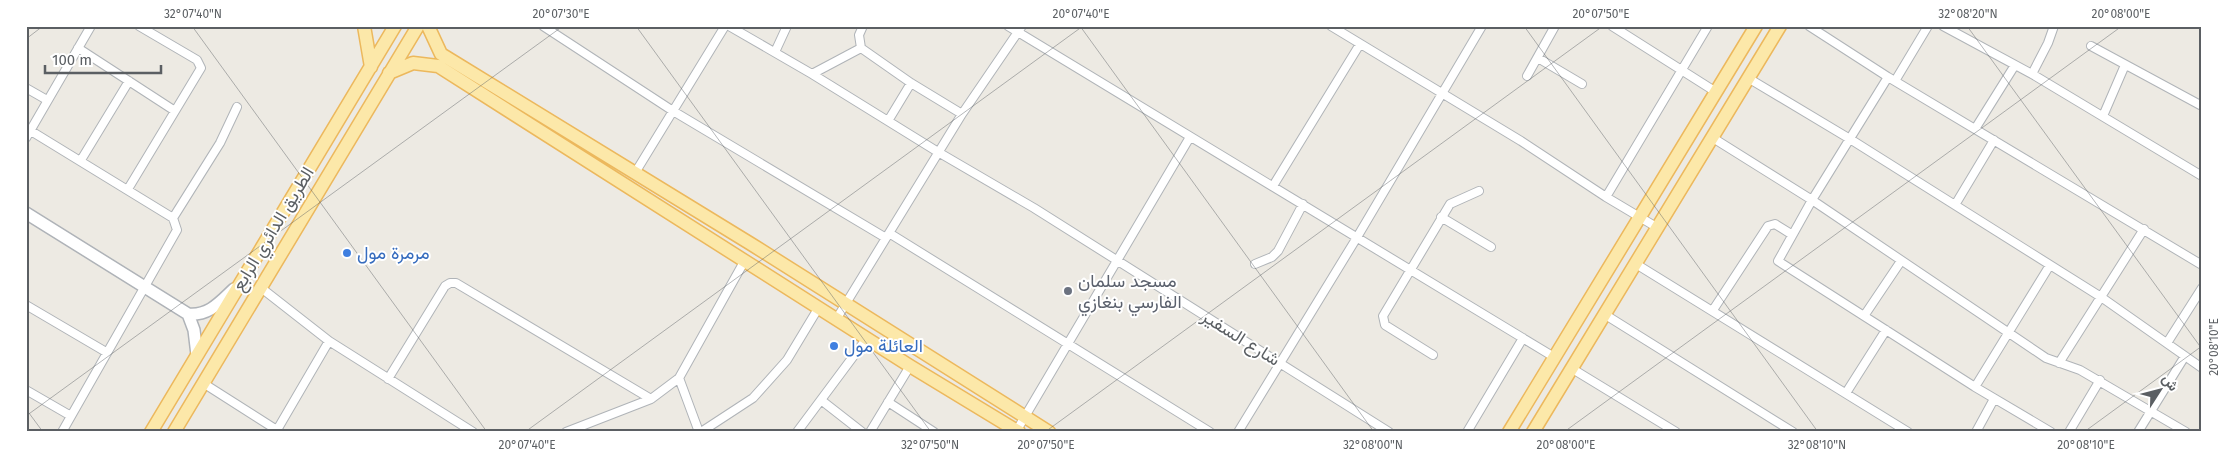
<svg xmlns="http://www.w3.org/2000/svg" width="2228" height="458" font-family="'Fira Sans',Vazirmatn,sans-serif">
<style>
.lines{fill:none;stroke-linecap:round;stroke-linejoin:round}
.street-casing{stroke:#b0b4b8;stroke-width:10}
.secondary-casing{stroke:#afb3b8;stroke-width:14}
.primary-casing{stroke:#ecb85d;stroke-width:15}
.street{stroke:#fff;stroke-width:8}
.secondary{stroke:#fff;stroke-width:11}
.primary{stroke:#fce8a9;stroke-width:12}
.ticks{fill:none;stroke:#5b5f63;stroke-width:1;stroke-opacity:0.45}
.shop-dot{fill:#3f7fe0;stroke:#fff;stroke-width:2}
.worship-dot{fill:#6b7280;stroke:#fff;stroke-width:2}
.labels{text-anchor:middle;stroke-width:4;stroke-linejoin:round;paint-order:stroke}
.street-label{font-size:18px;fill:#5b5f63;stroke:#fff}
.shop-label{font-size:18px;fill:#366cbe;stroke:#fff;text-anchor:start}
.worship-label{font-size:18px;fill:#5b616d;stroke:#fff;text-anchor:start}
.neatline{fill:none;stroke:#5b5f63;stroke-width:2}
.ticks-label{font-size:12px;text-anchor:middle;fill:#5b5f63}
</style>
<rect width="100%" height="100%" fill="#edeae3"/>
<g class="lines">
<g class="street-casing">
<path id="street" d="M543,26L673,111L886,238
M729,26L812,74L938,152L1034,208L1389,432
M863,26L859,35L861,48L911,83L962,114
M1008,26L1554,357
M1331,26L1521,141L1606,197L1658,228
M1612,26L1716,92
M1809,26L1888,77L2202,265
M1943,26L2032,74L2202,176
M2091,46L2202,106
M78,48L175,111
M775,52L787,26
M1538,58L1582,84
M812,74L861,48
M2032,74L2048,43L2054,26
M1527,76L1555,26
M1888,77L1812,200L1778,261L1975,387L2051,432
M1748,78L1850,139L2101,297L2202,368
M1895,81L1928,26
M26,88L47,100
M2103,116L2125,65
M888,121L911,83
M1975,129L2015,65
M31,131L173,218
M26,138L91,26
M1713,138L1812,200L2046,358L2080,370L2186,432
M81,160L129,81
M635,173L725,26
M1273,186L1360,44
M128,189L201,68L197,60L139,26
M1606,197L1708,26
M1955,205L1994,140
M1441,217L1491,247
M889,233L1210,432
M1255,264L1272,257L1278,251L1303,204
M1636,264L1908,432
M260,287L329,341
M26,305L106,352
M1713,310L1768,226L1775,224L1791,234
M1604,314L1793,432
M1864,316L1901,261
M837,318L962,114L1022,26
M2167,343L2202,288
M1433,355L1385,325L1383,316L1450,204L1479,191
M2059,363L2144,229
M1571,368L1676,432
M679,378L699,432
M388,379L445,286L450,283H456L651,399
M203,383L280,432
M1975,387L2050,265
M26,390L71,416
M1846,393L1886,330
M821,400L862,432
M888,402L934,432
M277,430L329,341L473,432
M1017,430L1190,137
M62,432L177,230L173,218L220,143L237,107
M566,432L651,399L679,378L745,260
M701,432L753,398L787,360L819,307
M797,432L867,338
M870,432L910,366
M1238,432L1356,239L1482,26
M1467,432L1523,338
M1976,432L1994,399
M2069,432L2100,380
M2138,432L2185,356"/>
</g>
<g class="secondary-casing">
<path id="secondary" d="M26,213L188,314C209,316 220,302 234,289
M188,314L194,330L197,355"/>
</g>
<g class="primary-casing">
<path id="primary" d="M364,26L371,67
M428,26L441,54L751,244L1049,432
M389,73L413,63L438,66L910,366L1019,432
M151,432L395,26
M174,432L418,26
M1509,432L1756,26
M1533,432L1780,26"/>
</g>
<use href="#street" class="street"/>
<use href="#secondary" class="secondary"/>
<use href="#primary" class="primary"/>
</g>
<path class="ticks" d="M192,26L487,432M636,26L931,432M1080,26L1374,432M1524,26L1818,432M1967,26L2202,349M26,39L43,26M26,409L43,432M26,416L563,26M525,432L1083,26M1045,432L1603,26M1564,432L2122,26M2084,432L2202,346"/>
<g class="shop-dot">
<circle cx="347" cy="253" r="5"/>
<circle cx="834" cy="346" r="5"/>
</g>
<circle class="worship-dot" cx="1068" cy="291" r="5"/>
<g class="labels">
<g class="street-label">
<text transform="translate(273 229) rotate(-59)" y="6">الطريق الدائري الرابع</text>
<text transform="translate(1241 338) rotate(32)" y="6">شارع السفير</text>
</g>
<g class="shop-label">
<text x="357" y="259">مرمرة مول</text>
<text x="844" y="352">العائلة مول</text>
</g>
<g class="worship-label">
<text x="1078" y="287">مسجد سلمان<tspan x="1078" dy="21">الفارسي بنغازي</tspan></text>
</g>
</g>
<rect width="2228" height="458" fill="none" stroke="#ffffff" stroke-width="55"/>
<g transform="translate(2160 390) rotate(54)" stroke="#ffffff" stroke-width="4" paint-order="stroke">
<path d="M0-4L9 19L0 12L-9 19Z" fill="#5b5f63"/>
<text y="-8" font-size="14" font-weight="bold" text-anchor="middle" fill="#5b5f63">ش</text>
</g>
<path d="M45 65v8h116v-8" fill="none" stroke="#5b5f63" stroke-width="2.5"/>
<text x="52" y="65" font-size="15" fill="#5b5f63" stroke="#ffffff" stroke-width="4" paint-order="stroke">100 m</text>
<rect x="28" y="28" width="2172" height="402" class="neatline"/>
<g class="ticks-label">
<text x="193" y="18">32°07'40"N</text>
<text x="561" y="18">20°07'30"E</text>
<text x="1081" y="18">20°07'40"E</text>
<text x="1601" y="18">20°07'50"E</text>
<text x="1968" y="18">32°08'20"N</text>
<text x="2121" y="18">20°08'00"E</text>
<text transform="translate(2214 347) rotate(-90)" y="4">20°08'10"E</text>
<text x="527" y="449">20°07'40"E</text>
<text x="930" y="449">32°07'50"N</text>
<text x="1046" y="449">20°07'50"E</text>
<text x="1373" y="449">32°08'00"N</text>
<text x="1566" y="449">20°08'00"E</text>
<text x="1817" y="449">32°08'10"N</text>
<text x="2086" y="449">20°08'10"E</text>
</g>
</svg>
